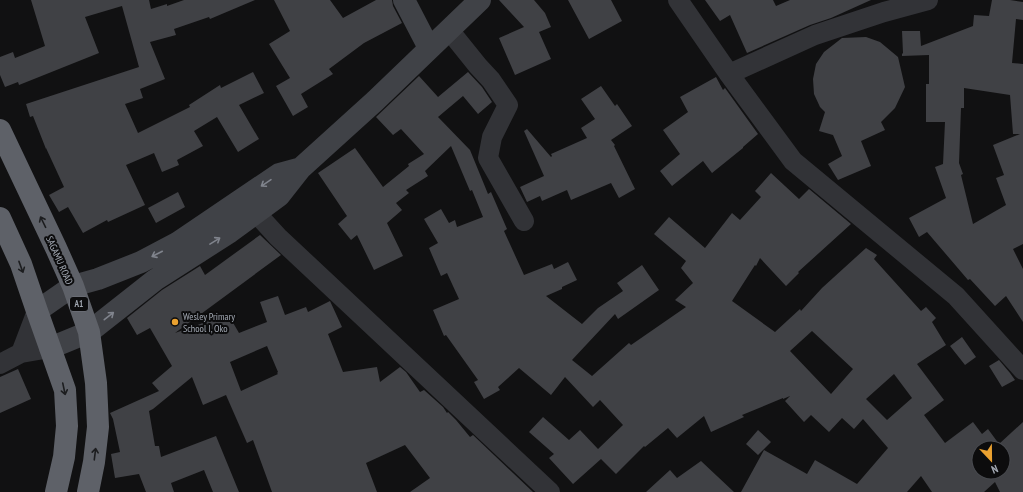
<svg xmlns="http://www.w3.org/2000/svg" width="1023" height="492" font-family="'PT Sans Narrow',sans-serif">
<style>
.building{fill:#404145;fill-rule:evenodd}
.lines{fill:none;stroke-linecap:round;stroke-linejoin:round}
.street{stroke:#323337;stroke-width:20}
.secondary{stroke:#404247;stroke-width:22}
.highway{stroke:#5e6168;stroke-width:22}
.oneway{stroke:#80848d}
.oneway2{stroke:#1c1d1f}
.poi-dot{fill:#eaa130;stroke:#0c0c0d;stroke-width:1.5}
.labels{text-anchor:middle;stroke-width:4;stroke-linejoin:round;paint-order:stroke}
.shield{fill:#0c0c0d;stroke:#757980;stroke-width:1}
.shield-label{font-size:9px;font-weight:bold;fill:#a2a8b2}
.street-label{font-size:10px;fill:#a2a8b2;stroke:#0c0c0d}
.poi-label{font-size:10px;fill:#a2a8b2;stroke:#0c0c0d;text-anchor:start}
</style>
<rect width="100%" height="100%" fill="#111112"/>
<path class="building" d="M31,0H149L151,9L167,4V6L184,0H255L210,19L209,17L174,29L176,35L150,42L165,79L140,89L143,98L125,104L138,133L190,107L189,105L220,85L221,88L253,72L264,93L239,105L259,139L238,152L217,117L194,131L203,146L177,160L179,165L162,172L154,153L126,165L145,205L108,222L107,220L83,233L68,207L59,212L49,195L64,187L46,148V149L33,116L30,117L26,104L139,67L122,6L85,17L99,53L19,85L18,82L5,87L0,75V57L13,52L15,58L45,46Z
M274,0H330L343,18L376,0H392L393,6L402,23L364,43L329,69L333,74L301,94L308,107L293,116L276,86L290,78L269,44L290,31Z
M499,0H534L545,13L551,27L539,32L551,59L515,75L499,38L524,27Z
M568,0H611L622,21L589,39Z
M705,0H773L776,6L790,0H871L831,18L810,25L747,53L730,15L720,21Z
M992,0H1010L1023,2V20L1016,19L1012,63L1023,64V244L1013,249L1023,269V322L1006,296L995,306L970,279L968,280L927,232L919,237L909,218L946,198L935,167L943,164L945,122H926V84H929V55L902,56V54L903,53L902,31H920L921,46L973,26L974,15L989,16ZM964,88L1010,95L1013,134H1020L993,145L1004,175L996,178L1006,205L973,224L961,175L963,174L959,163L961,108H964Z
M866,37L880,42L898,57L905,87L895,108L881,122L885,130L861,141L871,166L838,180L828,164L842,156L833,135L819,131L825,112L820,107L814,94L813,79L816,64L824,52L842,38Z
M468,72L482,87L492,102L478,114L463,96L438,117L470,150L488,194L491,192L507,229L504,231L524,275L552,264L554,269L568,262L577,280L562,287V289L546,296L582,324L598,308L623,291L617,283L642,265L659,290L618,319L615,314L572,360L592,376L629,343L631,345L686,307L675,300L693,283L681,268L686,261L654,234L669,217L705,248L732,213L740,220L761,197L755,191L771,173L799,199L809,189L851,224L798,272L799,273L786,286L760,258L756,266L755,265L732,301L775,332L800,309L801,311L822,288L866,248L877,255L874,259L921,311L926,307L936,318L932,322L946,345L917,364L944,400L924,415L945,443L973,422L982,434L988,429L999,444L1023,422V492H1000L995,482L984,492H932L921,476L907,492H741L764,450L807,474L815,460L857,484L888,448L863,419L854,429L842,418L829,432L811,415L804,422L785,401L790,396L783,399V398L742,415L744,417L711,432L704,416L677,438L668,428L645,447L644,446L616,474L601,459L573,484L549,458L554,454L529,432L543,417L569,440L580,430L598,449L623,425L600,400L593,407L565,377L551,395L519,368L498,387L500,390L484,399L474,382L478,380L446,335L444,336L433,310L459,299L447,273L441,276L429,248L438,243L424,219L441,209L449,223L455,220L457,227L483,217L472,190L470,191L451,146L425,171L428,176L406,190L409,193L396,203L402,210L387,223L403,256L374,270L357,235L351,240L338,224L347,216L318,173L355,148L383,187L409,166L408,164L424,154L401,129L393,135L376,117L419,76L438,97ZM812,331L853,369L831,394L790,351ZM894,374L912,398L887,420L866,399ZM979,448H1003V472H979Z
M716,77L723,90L725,88L758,134L743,147V148L712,173L703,161L672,186L660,171L680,154L663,130L688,112L680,97Z
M601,86L615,106L617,104L632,126L611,140L615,145L614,146L635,189L619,198L611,183L571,200L567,190L542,201L540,196L527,202L520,187L544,176L524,131L527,129L551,157L552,156L551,154L587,138L581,128L595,119L581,99Z
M178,192L185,207L156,223L148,208Z
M260,235L281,255L175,333L228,314L239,333L267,322L260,302L278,296L285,315L306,307L308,312L330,301L342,327L328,334L343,372L377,367L380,382L400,367L406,372L420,392L424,390L443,407L447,413L448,412L456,420L470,437L473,435L533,492H410L430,478L405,445L366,463L377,492H272L253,440L247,443L226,395L203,405L192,377L153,409L149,411L155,446H159L161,457L216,436L239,492H213L204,470L171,483L174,492H146L139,474L115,478L111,454L120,452L113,419L110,413L159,391L152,383L172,366L150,328L137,335L127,318L162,290L200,266L205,275ZM267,346L278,372L277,373L278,374L241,391L230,362Z
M962,337L976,357L965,365L950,346Z
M999,360L1010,373L1015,380L1002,387L989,366Z
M18,369L31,399L0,413V377Z
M758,430L771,442L758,455L746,444Z
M701,461L734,492H646L670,470L677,478Z"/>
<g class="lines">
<path class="street" d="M678,0L729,74L793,161L956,296L1023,370
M449,30L478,66L491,80L508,105L492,137L488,158L524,221
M729,74L815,35L884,12L928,0
M256,213L278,237L550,492
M21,353L37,311
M0,364L21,353L50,348"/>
<path class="secondary" d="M404,0L429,48
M37,311L73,286L98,279L141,262L177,243L279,174L301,168
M50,348L89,332L155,280L230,232L279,196L301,168L375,101L480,0"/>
<path class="highway" d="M0,130L56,248L73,286L89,332L96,383L98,427L94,462L88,492
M0,218L21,264L37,311L65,390L67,426L64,457L56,492"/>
</g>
<defs><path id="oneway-shaft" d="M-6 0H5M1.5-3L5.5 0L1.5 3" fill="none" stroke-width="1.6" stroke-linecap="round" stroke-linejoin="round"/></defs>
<g class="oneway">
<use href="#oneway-shaft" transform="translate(266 183) rotate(146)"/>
<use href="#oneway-shaft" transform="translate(215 241) rotate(-32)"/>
<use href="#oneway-shaft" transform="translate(157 254) rotate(153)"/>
<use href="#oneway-shaft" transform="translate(109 316) rotate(-38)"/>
</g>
<g class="oneway2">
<use href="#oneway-shaft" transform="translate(43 222) rotate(-116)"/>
<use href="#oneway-shaft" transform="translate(21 267) rotate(70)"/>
<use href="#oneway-shaft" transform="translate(64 389) rotate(78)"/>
<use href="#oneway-shaft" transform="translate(95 454) rotate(-83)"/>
</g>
<circle class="poi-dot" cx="175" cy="322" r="4"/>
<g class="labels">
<rect class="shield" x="70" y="297" width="18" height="14" rx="3"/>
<g class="shield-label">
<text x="79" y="307">A1</text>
</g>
<g class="street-label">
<text transform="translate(60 260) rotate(66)" y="4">SAGAMU ROAD</text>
</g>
<g class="poi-label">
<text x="183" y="320">Wesley Primary<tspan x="183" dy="12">School I, Oko</tspan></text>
</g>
</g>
<g transform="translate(991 460) rotate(158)"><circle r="19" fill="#0c0c0d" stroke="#484a4f"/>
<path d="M0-3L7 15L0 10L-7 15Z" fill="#eaa130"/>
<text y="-6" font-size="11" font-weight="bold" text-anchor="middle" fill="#a2a8b2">N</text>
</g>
</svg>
